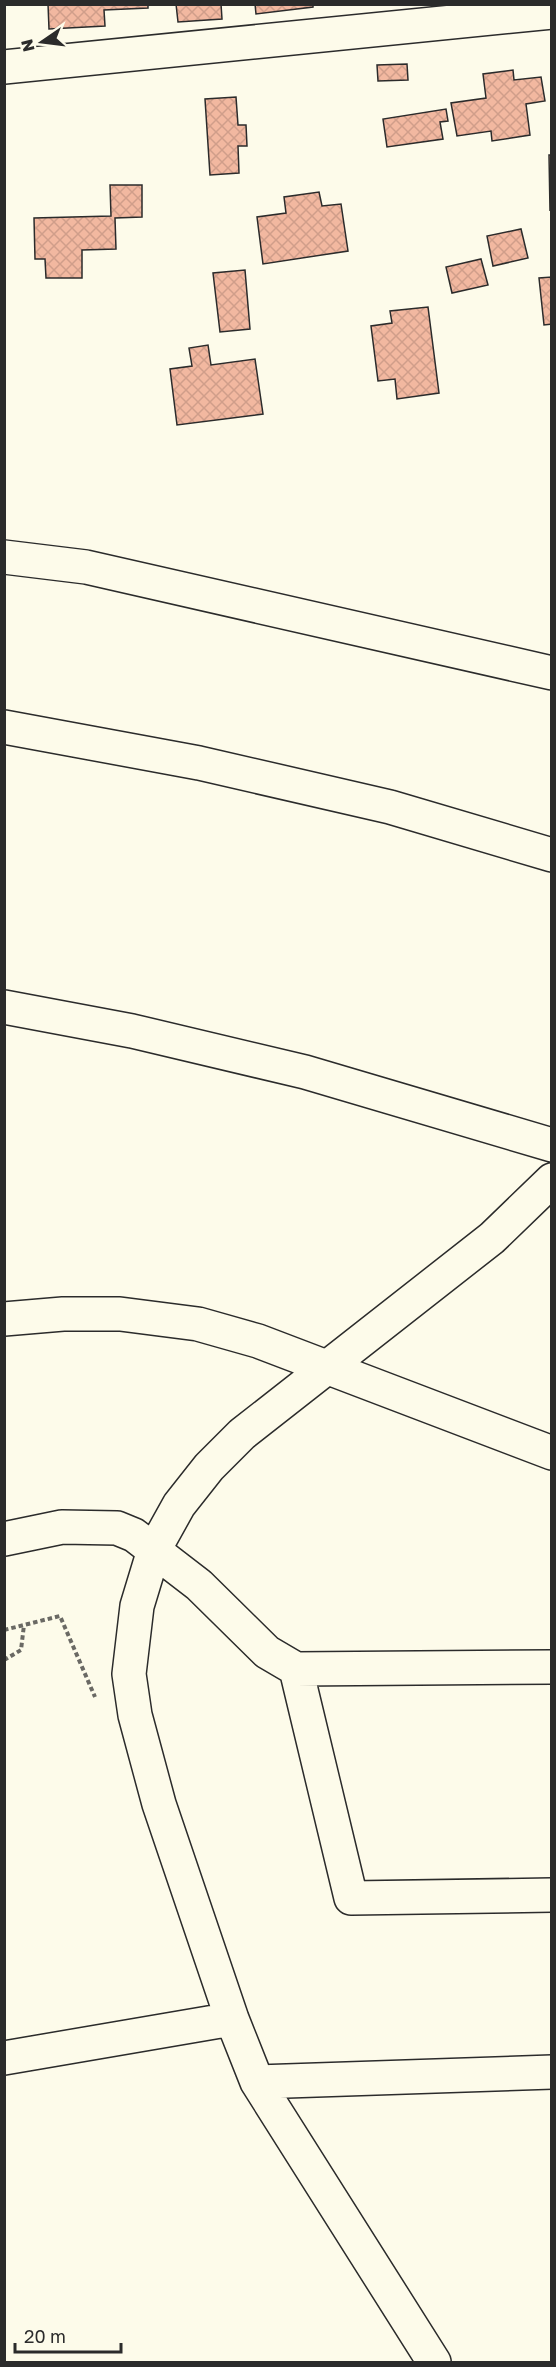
<svg xmlns="http://www.w3.org/2000/svg" width="556" height="2367" font-family="'Golos Text',sans-serif">
<style>
.building{fill:url(#building-cross-hatch);stroke:#2b2b2b;stroke-width:1.5}
.lines{fill:none;stroke-linecap:round;stroke-linejoin:round}
.minor-casing{stroke:#2b2b2b;stroke-width:36}
.path{stroke:#6a6964;stroke-width:4;stroke-dasharray:4.5 3;stroke-linecap:butt}
.minor{stroke:#fdfbea;stroke-width:33}
</style>
<defs>
<pattern id="building-cross-hatch" width="8" height="8" patternUnits="userSpaceOnUse" patternTransform="scale(1.5)"><rect width="8" height="8" fill="#f2b8a0"/><path d="M0 0l8 8M0 8l8-8" fill="none" stroke="#d09e8a"/></pattern>
</defs>
<rect width="100%" height="100%" fill="#fdfbea"/>
<path class="building" d="M48,4H148V8L104,10L105,26L49,29Z
M176,4H221L222,19L178,22Z
M255,4H313V7L256,14Z
M407,64L408,80L378,81L377,65Z
M513,70L514,80L541,77L545,101L526,104L530,135L492,141L491,131L457,136L451,103L486,98L483,74Z
M236,97L238,125H246L247,146H238L239,173L210,175L205,99Z
M446,109L448,121L440,122L443,139L387,147L383,119Z
M549,155H552L550,211Z
M110,185H142V217L115,218L116,249L82,250V278H46L45,259H35L34,218L111,216Z
M319,192L322,206L341,204L348,251L263,264L257,217L286,213L284,197Z
M521,229L528,258L493,266L487,236Z
M481,259L488,285L452,293L446,267Z
M245,270L250,329L220,332L213,273Z
M552,277V324L544,325L539,278Z
M428,307L439,393L397,399L395,379L378,381L371,326L392,323L390,311Z
M208,345L211,365L255,359L263,414L177,425L170,369L192,366L189,348Z"/>
<g class="lines">
<g class="minor-casing">
<path id="minor" d="M4,67L552,12
M4,557L86,567L552,673
M4,727L199,763L390,807L552,855
M4,1007L132,1031L305,1072L552,1145
M4,1319L63,1314H120L198,1324L258,1341L552,1453
M4,1539L62,1527L117,1528L134,1535L199,1585L267,1652L296,1669L351,1898L552,1895
M296,1669L552,1667
M4,2058L232,2019
M257,2082L552,2072
M434,2362L257,2082L232,2019L159,1804L135,1715L129,1674L137,1606L154,1550L179,1505L209,1467L242,1434L492,1238L552,1180"/>
</g>
<path class="path" d="M4,1630L60,1616L95,1697
M4,1660L21,1650L24,1625"/>
<use href="#minor" class="minor"/>
</g>
<rect width="556" height="2367" fill="none" stroke="#2b2b2b" stroke-width="12"/>
<g transform="translate(42 42) rotate(256)" stroke="#fdfbea" stroke-width="4.5" paint-order="stroke">
<path d="M0-4.5L10 22L0 15L-10 22Z" fill="#2b2b2b"/>
<text y="-9" font-size="16" font-weight="bold" text-anchor="middle" fill="#2b2b2b">N</text>
</g>
<path d="M15 2343v9h106v-9" fill="none" stroke="#2b2b2b" stroke-width="3"/>
<text x="24" y="2343" font-size="18" fill="#2b2b2b" stroke="#fdfbea" stroke-width="4.5" paint-order="stroke">20 m</text>
</svg>
